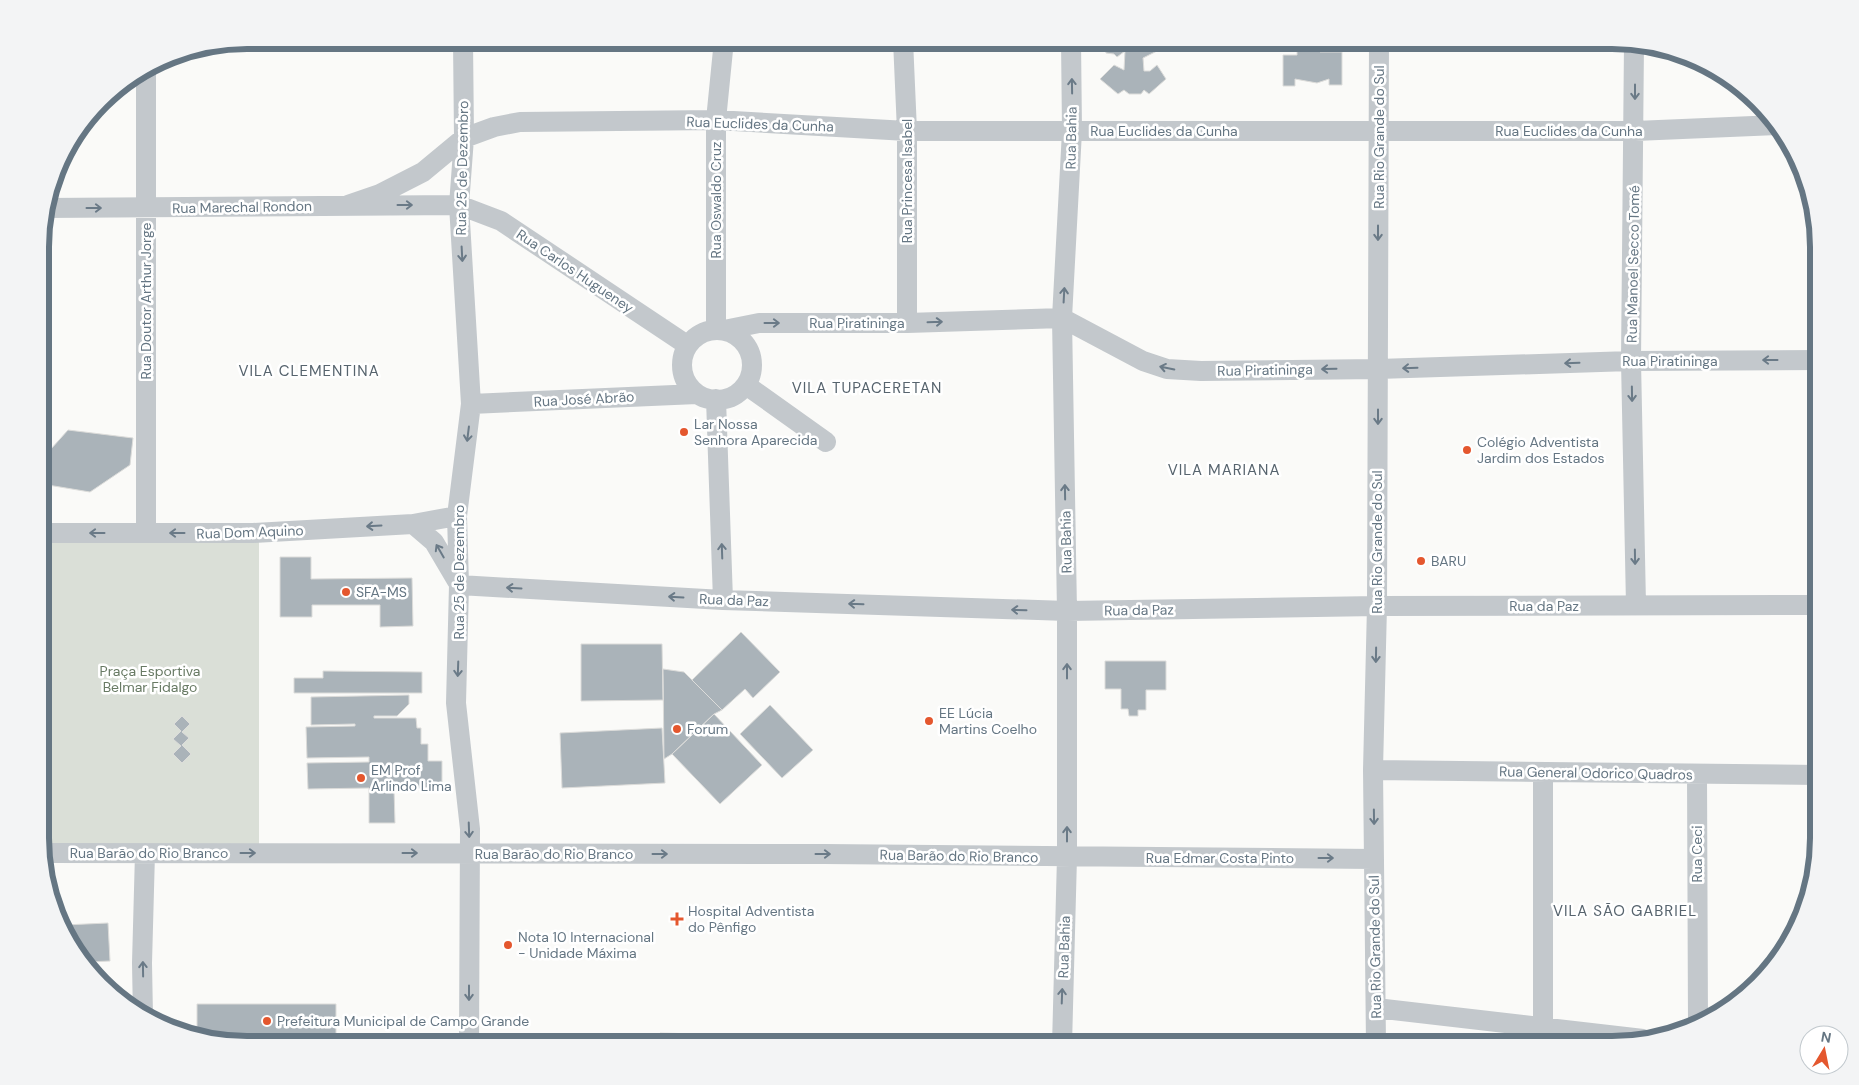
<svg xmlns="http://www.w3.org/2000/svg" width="1859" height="1085" font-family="'DM Sans',sans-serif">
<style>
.green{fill:#dadfd7}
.building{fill:#aab3b9;stroke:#dcdcda}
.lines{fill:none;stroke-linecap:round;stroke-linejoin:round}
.minor{stroke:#c3c8cc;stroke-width:20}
.oneway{stroke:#6a7a87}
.poi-dot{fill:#e4572e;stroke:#fff;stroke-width:2}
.labels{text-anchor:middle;stroke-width:5;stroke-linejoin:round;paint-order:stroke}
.street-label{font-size:14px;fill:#657683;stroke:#fff}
.poi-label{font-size:14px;fill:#657683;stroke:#fff;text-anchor:start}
.park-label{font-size:14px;fill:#687a64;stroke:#fff}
.neighbourhood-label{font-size:15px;letter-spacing:1px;fill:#57646e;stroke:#fff}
.rim{fill:none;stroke:#657683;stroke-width:6}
</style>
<rect width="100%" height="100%" fill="#fafaf8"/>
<path class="green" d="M259,533V853H42V534Z"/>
<path class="building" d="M1113,40H1155L1163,48L1143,58L1144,71H1150L1157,65L1166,79L1149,94L1144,90L1141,94H1129L1124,90L1118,94L1100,79L1114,65L1124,70L1125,51L1117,57L1114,54L1106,53L1105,49Z
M1303,40H1320V52H1342V85H1329V79L1317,83L1295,79V86H1283V55H1297V49H1303Z
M68,430L133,438L130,465L90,492L42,484V459Z
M280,557H311V579L412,578L413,626L380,627V605H312V617H280Z
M741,632L780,672L753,698L745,689L722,710L692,680Z
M581,644H662L663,700L581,701Z
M1105,661H1166V690H1146V710H1138V716H1129L1128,709H1121V689H1105Z
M663,669L684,672L722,710L714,714L672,754L664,759Z
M323,671L422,672V693H294V678H323Z
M409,695V704L397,716H374V718H416L417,728H421V744H428V761H442V788L394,789L395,823H369V788L308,789L307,763L369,762V757L307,758L306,727L355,726V724L311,725V697Z
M770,705L813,750L782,778L740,734Z
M714,714L762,765L720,804L672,754Z
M182,716L190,724L182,732L189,738L182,745L191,754L182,763L173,754L181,746L173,739L181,731L174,724Z
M662,728L665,783L562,788L560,733Z
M108,923L110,961L87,962L86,956L79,957L75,953L64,925Z
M197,1004H336V1045H246L197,1038Z
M660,1033L814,1037V1045H660Z"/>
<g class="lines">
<path class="minor" d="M463,40L464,138L459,205L471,404L457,516L459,585L456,703L470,829L469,1045
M903,40L907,131V323
M1634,43L1631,361L1636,605
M348,205L380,194L423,172L464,138L494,127L520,122L716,120L907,131H1635L1777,125
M45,208L459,205L501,221L687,345
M682 365a35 35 0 1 1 70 0a35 35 0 1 1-70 0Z
M716,330V120L724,40
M724,330L759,323H907L1062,318L1143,361L1167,369L1201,371L1378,369L1631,361L1819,360
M746,385L826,442
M716,399L723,600
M471,404L697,394
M413,524L434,542L457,581
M42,533H253L413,524L457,516
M146,533V69
M459,585L723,600L1067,611L1377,606L1819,605
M1373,770L1819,775
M1697,774L1698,1023
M42,853L824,854L1374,859
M1376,1008L1643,1039
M143,1017L142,963L145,853
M1062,1045L1067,857V611L1062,318L1072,131L1071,40
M1376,1045L1373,770L1377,606L1379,40
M1543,1045V773"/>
</g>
<defs><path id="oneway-shaft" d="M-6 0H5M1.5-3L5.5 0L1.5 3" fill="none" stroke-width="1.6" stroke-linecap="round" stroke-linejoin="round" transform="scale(1.25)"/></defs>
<g class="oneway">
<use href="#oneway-shaft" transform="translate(1072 86) rotate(-91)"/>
<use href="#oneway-shaft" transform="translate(1635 92) rotate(90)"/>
<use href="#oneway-shaft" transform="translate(405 205)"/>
<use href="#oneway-shaft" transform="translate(94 208)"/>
<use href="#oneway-shaft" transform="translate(1378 233) rotate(90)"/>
<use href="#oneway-shaft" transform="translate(462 254) rotate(87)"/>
<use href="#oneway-shaft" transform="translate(1064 295) rotate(-87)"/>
<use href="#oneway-shaft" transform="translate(935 322) rotate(-2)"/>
<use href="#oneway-shaft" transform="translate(772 323)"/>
<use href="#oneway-shaft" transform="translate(1770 360) rotate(180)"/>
<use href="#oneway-shaft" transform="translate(1572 363) rotate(178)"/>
<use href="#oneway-shaft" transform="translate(1167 368) rotate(-168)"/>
<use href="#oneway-shaft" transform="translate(1410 368) rotate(178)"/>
<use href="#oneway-shaft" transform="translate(1329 369) rotate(179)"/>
<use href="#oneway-shaft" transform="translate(1632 394) rotate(89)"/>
<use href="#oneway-shaft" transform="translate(1378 417) rotate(90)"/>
<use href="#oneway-shaft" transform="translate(468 434) rotate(97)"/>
<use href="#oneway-shaft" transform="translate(1065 492) rotate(-91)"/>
<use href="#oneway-shaft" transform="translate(374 526) rotate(177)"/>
<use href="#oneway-shaft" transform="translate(97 533) rotate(-180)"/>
<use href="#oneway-shaft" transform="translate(177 533) rotate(-180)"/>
<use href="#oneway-shaft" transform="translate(440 551) rotate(-120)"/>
<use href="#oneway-shaft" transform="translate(722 551) rotate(-92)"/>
<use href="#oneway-shaft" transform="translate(1635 557) rotate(89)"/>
<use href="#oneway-shaft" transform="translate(514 588) rotate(-177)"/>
<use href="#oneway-shaft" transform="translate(676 597) rotate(-177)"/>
<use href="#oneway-shaft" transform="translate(856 604) rotate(-178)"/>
<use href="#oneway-shaft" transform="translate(1019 610) rotate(-178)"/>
<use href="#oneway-shaft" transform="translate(1376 655) rotate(91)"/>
<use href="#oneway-shaft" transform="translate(458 669) rotate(92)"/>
<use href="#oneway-shaft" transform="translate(1067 671) rotate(-90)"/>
<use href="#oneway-shaft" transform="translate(1374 817) rotate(89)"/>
<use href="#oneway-shaft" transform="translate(469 830) rotate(88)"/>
<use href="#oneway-shaft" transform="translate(1067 834) rotate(-90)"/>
<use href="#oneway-shaft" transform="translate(248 853)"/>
<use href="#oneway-shaft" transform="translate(410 853)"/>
<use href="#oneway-shaft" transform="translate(660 854)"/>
<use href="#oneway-shaft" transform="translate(823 854)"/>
<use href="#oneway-shaft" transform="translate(1326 858)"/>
<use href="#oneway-shaft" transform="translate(143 969) rotate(-91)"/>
<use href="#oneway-shaft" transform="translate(469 993) rotate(90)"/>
<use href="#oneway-shaft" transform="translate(1062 996) rotate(-88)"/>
</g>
<g class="poi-dot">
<circle cx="684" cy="432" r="5"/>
<circle cx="1467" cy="450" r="5"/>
<circle cx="1421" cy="561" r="5"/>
<circle cx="346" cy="592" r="5"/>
<circle cx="929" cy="721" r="5"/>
<circle cx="677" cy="729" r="5"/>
<circle cx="361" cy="778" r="5"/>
<path d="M674.5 911.5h5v5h5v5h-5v5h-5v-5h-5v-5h5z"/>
<circle cx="508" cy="945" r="5"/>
<circle cx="267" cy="1021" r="5"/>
</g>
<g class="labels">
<g class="street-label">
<text transform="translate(760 124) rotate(2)" y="5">Rua Euclides da Cunha</text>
<text x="1164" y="136">Rua Euclides da Cunha</text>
<text x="1569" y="136">Rua Euclides da Cunha</text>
<text transform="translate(1379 137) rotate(-90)" y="5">Rua Rio Grande do Sul</text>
<text transform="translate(1071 138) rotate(-89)" y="5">Rua Bahia</text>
<text transform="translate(462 168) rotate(-89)" y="5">Rua 25 de Dezembro</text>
<text transform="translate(907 181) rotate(-90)" y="5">Rua Princesa Isabel</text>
<text transform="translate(716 200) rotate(-90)" y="5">Rua Oswaldo Cruz</text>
<text transform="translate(242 207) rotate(-1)" y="5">Rua Marechal Rondon</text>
<text transform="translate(1633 264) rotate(-89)" y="5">Rua Manoel Secco Tomé</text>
<text transform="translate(575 271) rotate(34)" y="5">Rua Carlos Hugueney</text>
<text transform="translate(146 301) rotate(-90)" y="5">Rua Doutor Arthur Jorge</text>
<text x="857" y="328">Rua Piratininga</text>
<text x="1670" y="366">Rua Piratininga</text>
<text transform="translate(1265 370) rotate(-1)" y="5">Rua Piratininga</text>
<text transform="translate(584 399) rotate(-3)" y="5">Rua José Abrão</text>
<text transform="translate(250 532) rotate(-2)" y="5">Rua Dom Aquino</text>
<text transform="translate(1066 542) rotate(-91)" y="5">Rua Bahia</text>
<text transform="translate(1377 542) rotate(-90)" y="5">Rua Rio Grande do Sul</text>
<text transform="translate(459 572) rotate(-90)" y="5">Rua 25 de Dezembro</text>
<text transform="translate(734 600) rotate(2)" y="5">Rua da Paz</text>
<text x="1544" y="611">Rua da Paz</text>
<text transform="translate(1139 610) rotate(-1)" y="5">Rua da Paz</text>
<text transform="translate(1596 773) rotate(1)" y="5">Rua General Odorico Quadros</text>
<text x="149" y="858">Rua Barão do Rio Branco</text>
<text x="554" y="859">Rua Barão do Rio Branco</text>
<text transform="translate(1697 854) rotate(-90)" y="5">Rua Ceci</text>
<text transform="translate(959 856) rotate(1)" y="5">Rua Barão do Rio Branco</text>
<text x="1220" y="863">Rua Edmar Costa Pinto</text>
<text transform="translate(1064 947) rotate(-88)" y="5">Rua Bahia</text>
<text transform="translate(1375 947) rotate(-91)" y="5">Rua Rio Grande do Sul</text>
</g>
<g class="poi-label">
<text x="694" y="429">Lar Nossa<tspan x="694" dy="16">Senhora Aparecida</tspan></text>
<text x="1477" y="447">Colégio Adventista<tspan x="1477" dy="16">Jardim dos Estados</tspan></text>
<text x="1431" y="566">BARU</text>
<text x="356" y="597">SFA-MS</text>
<text x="939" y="718">EE Lúcia<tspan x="939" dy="16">Martins Coelho</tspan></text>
<text x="687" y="734">Forum</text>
<text x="371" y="775">EM Prof<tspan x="371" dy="16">Arlindo Lima</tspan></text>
<text x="688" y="916">Hospital Adventista<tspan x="688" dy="16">do Pênfigo</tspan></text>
<text x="518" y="942">Nota 10 Internacional<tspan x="518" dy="16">- Unidade Máxima</tspan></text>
<text x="277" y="1026">Prefeitura Municipal de Campo Grande</text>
</g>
<g class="park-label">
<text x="150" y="676">Praça Esportiva<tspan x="150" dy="16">Belmar Fidalgo</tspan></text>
</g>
<g class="neighbourhood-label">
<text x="309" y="376">VILA CLEMENTINA</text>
<text x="867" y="393">VILA TUPACERETAN</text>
<text x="1224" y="475">VILA MARIANA</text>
<text x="1625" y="916">VILA SÃO GABRIEL</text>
</g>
</g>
<path d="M0 0H1859V1085H0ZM247 49H1612A198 198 0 0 1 1810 247V838A198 198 0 0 1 1612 1036H247A198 198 0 0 1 49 838V247A198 198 0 0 1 247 49Z" fill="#f3f4f5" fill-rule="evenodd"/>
<path class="rim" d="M247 49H1612A198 198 0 0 1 1810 247V838A198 198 0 0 1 1612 1036H247A198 198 0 0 1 49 838V247A198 198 0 0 1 247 49Z"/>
<g transform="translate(1824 1050) rotate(10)"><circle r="24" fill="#ffffff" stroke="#c1c8cd"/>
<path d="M0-4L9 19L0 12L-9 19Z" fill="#e4572e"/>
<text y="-8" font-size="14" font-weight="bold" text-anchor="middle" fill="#657683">N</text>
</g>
</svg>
